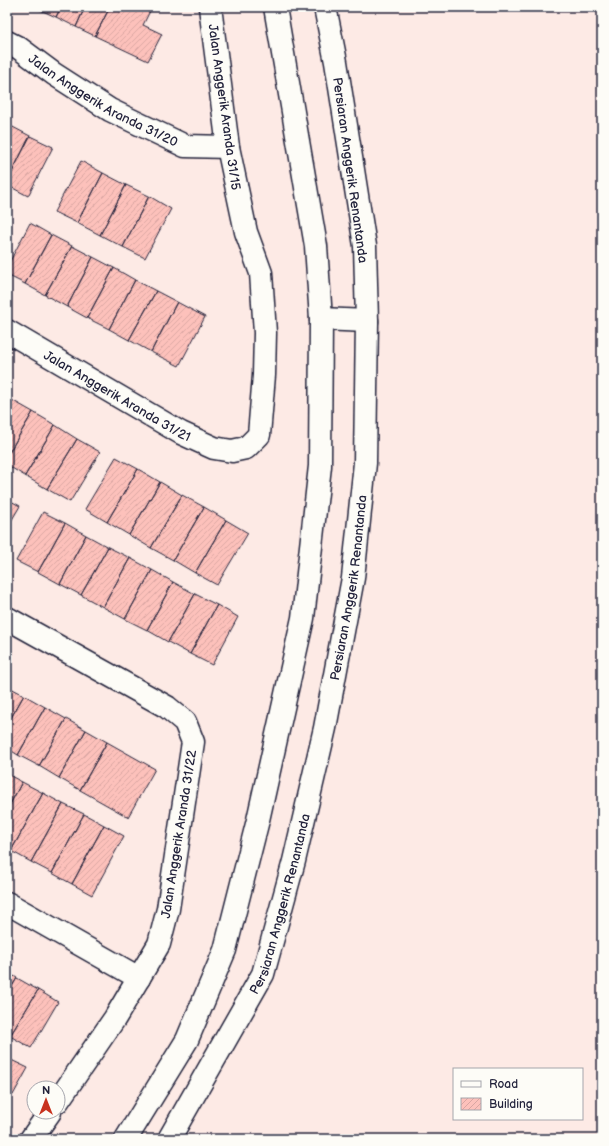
<svg xmlns="http://www.w3.org/2000/svg" width="609" height="1146" font-family="'Balsamiq Sans',sans-serif">
<style>
.building{fill:url(#building-hatch);stroke:#22223b}
.lines{fill:none;stroke-linecap:round;stroke-linejoin:round}
.minor-casing{stroke:#22223b;stroke-width:25}
.major-casing{stroke:#22223b;stroke-width:25}
.minor{stroke:#fdfcf7;stroke-width:22}
.major{stroke:#fdfcf7;stroke-width:22}
.labels{text-anchor:middle;stroke-width:3;stroke-linejoin:round;paint-order:stroke}
.street-label{font-size:13px;fill:#22223b;stroke:#fdfcf7}
</style>
<defs>
<pattern id="building-hatch" width="6" height="6" patternUnits="userSpaceOnUse"><rect width="6" height="6" fill="#fdc1bb"/><path d="M-1 1l2-2M0 6l6-6M5 7l2-2" fill="none" stroke="#d9a6a2"/></pattern>
</defs>
<rect width="100%" height="100%" fill="#fdeae5"/>
<filter id="ink" filterUnits="userSpaceOnUse"><feTurbulence type="fractalNoise" baseFrequency=".025" numOctaves="2"/><feDisplacementMap in="SourceGraphic" scale="8" xChannelSelector="R" yChannelSelector="G"/><feConvolveMatrix kernelMatrix="1 2 1 2 8 2 1 2 1" color-interpolation-filters="sRGB"/></filter>
<g filter="url(#ink)">
<path class="building" d="M37,7H61L56,17L36,8Z
M61,7H85L76,27L56,17Z
M85,7H110L95,36L76,27Z
M110,7H152L143,25L162,34L148,61L95,36Z
M7,124L30,136L7,182Z
M30,136L53,147L28,196L7,185V182Z
M81,161L103,173L77,223L54,212Z
M103,173L126,185L100,235L77,223Z
M126,185L149,196L123,247L100,235Z
M149,196L171,209L145,258L123,247Z
M30,223L51,235L25,284L7,275V267Z
M51,235L72,246L45,295L25,284Z
M72,246L93,257L67,307L45,295Z
M93,257L114,268L87,318L67,307Z
M114,268L135,280L109,329L87,318Z
M135,280L156,291L129,340L109,329Z
M156,291L177,302L151,352L129,340Z
M177,302L205,317L179,366L151,352Z
M10,399L33,412L7,456V405Z
M33,412L55,425L25,476L7,465V456Z
M55,425L77,439L47,489L25,476Z
M77,439L100,452L70,502L47,489Z
M116,457L138,469L107,522L85,509Z
M138,469L160,482L129,535L107,522Z
M160,482L182,495L151,548L129,535Z
M182,495L204,507L173,560L151,548Z
M7,499L20,506L7,528Z
M204,507L226,520L195,573L173,560Z
M43,512L65,523L38,572L16,561Z
M226,520L248,533L217,585L195,573Z
M65,523L86,535L60,584L38,572Z
M86,535L108,547L81,595L60,584Z
M108,547L130,558L103,607L81,595Z
M130,558L152,570L125,619L103,607Z
M152,570L173,582L147,630L125,619Z
M173,582L195,594L168,642L147,630Z
M195,594L217,605L190,654L168,642Z
M217,605L238,617L212,665L190,654Z
M7,686L24,695L7,725Z
M24,695L45,707L18,755L7,748V725Z
M45,707L66,719L39,766L18,755Z
M66,719L86,730L59,778L39,766Z
M86,730L107,742L80,790L59,778Z
M107,742L155,769L128,817L80,790Z
M7,774L22,782L7,810Z
M22,782L43,793L11,851L7,849V810Z
M43,793L63,804L31,862L11,851Z
M63,804L84,814L52,873L31,862Z
M84,814L104,825L72,884L52,873Z
M104,825L124,836L92,895L72,884Z
M7,972L17,978L7,995Z
M17,978L38,990L10,1036L7,1034V995Z
M38,990L58,1002L31,1048L10,1036Z
M7,1058L28,1068L13,1095L7,1092Z"/>
<g class="lines">
<g class="minor-casing">
<g id="minor">
<path id="s1" d="M7,42L19,48L54,74L110,110L185,146L228,147"/>
<path id="s2" d="M7,331L181,433L214,448L232,451L246,448L259,435L264,375L265,333L261,273L246,232L228,147L210,7"/>
<path d="M7,618L167,707L185,722L193,742L168,909L159,944L115,1018L58,1101"/>
<path d="M7,903L139,978"/>
<path d="M31,1139L50,1112"/>
</g>
</g>
<g class="major-casing">
<g id="major">
<path d="M321,319L367,321"/>
<path d="M126,1139L187,1040L225,950L258,820L303,618L320,466L321,319L316,246L275,7"/>
<path id="s3" d="M169,1139L263,974L294,861L325,728L353,578L365,463L367,321L365,246L336,62L325,7"/>
</g>
</g>
<use href="#minor" class="minor"/>
<use href="#major" class="major"/>
</g>
</g>
<g class="labels">
<g class="street-label">
<text dy="5" stroke="none"><textPath href="#s1" startOffset="113">Jalan Anggerik Aranda 31/20</textPath></text>
<text transform="translate(225 107) rotate(82)" y="5">Jalan Anggerik Aranda 31/15</text>
<text transform="translate(351 170) rotate(82)" y="5">Persiaran Anggerik Renantanda</text>
<text dy="5" stroke="none"><textPath href="#s2" startOffset="128">Jalan Anggerik Aranda 31/21</textPath></text>
<text dy="5" stroke="none"><textPath href="#s3" startOffset="586">Persiaran Anggerik Renantanda</textPath></text>
<text transform="translate(178 834) rotate(-81)" y="5">Jalan Anggerik Aranda 31/22</text>
<text dy="5" stroke="none"><textPath href="#s3" startOffset="262">Persiaran Anggerik Renantanda</textPath></text>
</g>
</g>
<rect width="609" height="1146" fill="none" stroke="#fdfcf7" stroke-width="24"/>
<rect x="12" y="12" width="585" height="1122" fill="none" stroke="#22223b" stroke-width="1.5" filter="url(#ink)"/>
<rect x="453" y="1068" width="130" height="52" fill="#fdfcf7" stroke="#a5a5ac"/>
<rect x="461" y="1081" width="20" height="6" fill="#fdfcf7" stroke="#a5a5ac"/>
<text x="489" y="1088" font-size="12" fill="#22223b">Road</text>
<rect x="461" y="1098" width="20" height="12" fill="url(#building-hatch)" stroke="#a5a5ac"/>
<text x="489" y="1108" font-size="12" fill="#22223b">Building</text>
<g transform="translate(46 1100)"><circle r="19" fill="#fdfcf7" stroke="#a5a5ac"/>
<path d="M0-3L7 15L0 10L-7 15Z" fill="#c8321e"/>
<text y="-6" font-size="11" font-weight="bold" text-anchor="middle" fill="#22223b">N</text>
</g>
</svg>
